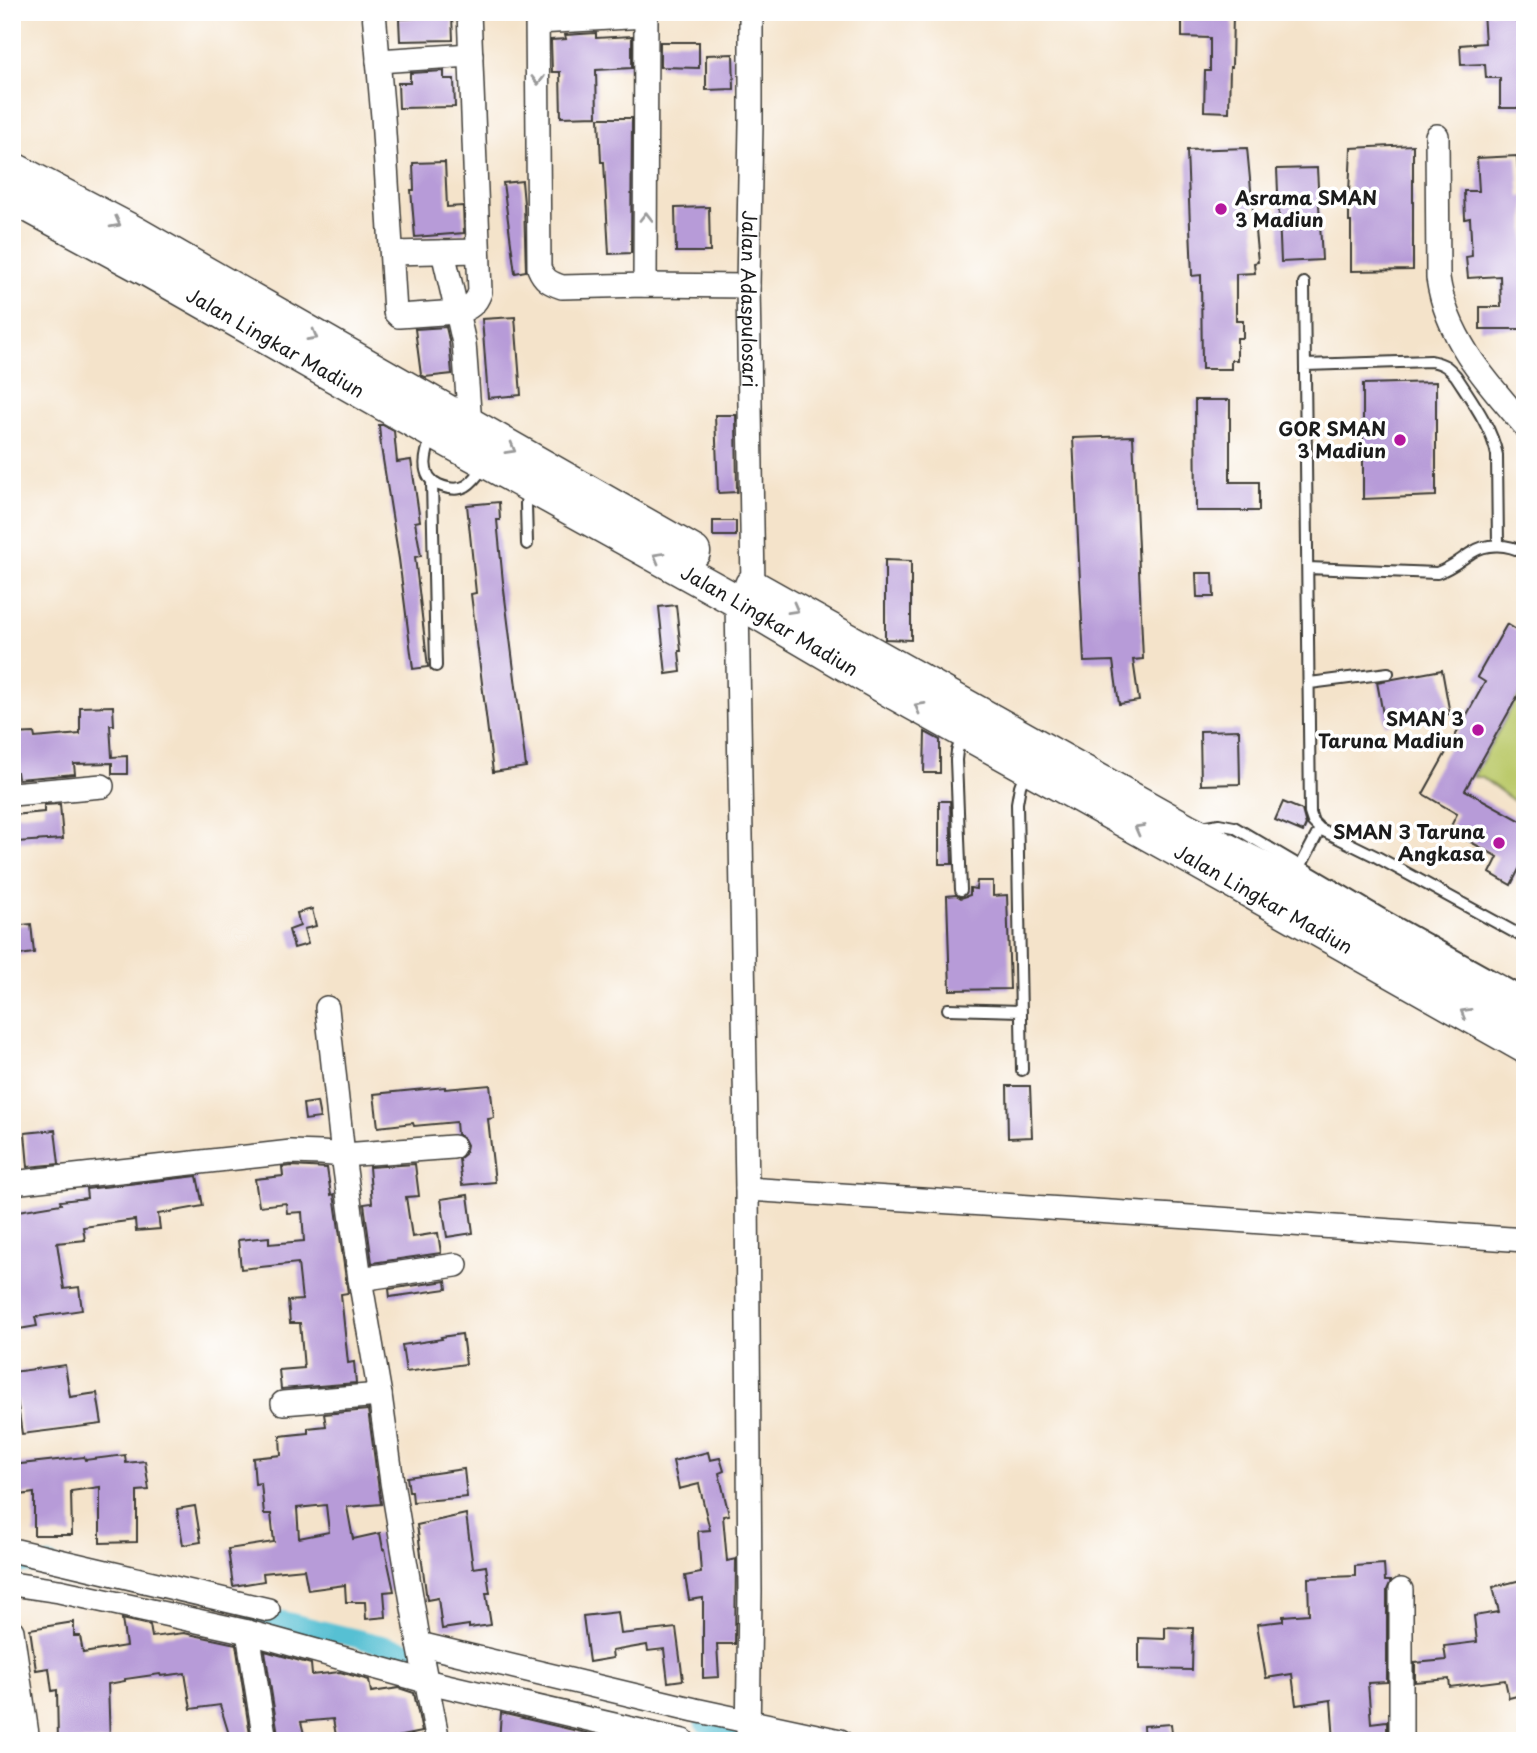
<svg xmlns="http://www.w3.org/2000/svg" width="1537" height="1753" font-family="'Playpen Sans',sans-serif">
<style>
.green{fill:#bcca6c;stroke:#6c7344;stroke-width:2}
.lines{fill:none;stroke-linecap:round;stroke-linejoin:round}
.canal{stroke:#57c0d3;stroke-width:19}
.building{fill:#b79bd8;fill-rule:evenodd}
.service-casing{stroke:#3c3a36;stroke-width:14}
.minor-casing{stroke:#3c3a36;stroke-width:26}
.secondary-casing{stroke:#3c3a36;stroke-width:35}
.service{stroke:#fff;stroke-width:10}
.minor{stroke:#fff;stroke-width:23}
.secondary{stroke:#fff;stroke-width:32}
.oneway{stroke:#999}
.poi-dot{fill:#b5179e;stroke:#fff;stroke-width:2.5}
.labels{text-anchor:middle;stroke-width:7;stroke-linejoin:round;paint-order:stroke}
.poi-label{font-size:19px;font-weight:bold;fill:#1c1c1c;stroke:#fff;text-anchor:end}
.street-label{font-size:19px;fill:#1c1c1c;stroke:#fff}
</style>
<rect width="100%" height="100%" fill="#fff"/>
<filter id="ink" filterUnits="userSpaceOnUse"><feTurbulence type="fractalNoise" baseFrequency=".0143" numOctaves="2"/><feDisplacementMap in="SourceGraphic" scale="14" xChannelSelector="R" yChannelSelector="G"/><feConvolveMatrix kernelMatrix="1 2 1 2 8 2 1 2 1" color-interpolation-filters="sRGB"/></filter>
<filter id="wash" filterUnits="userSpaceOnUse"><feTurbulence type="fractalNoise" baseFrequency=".00686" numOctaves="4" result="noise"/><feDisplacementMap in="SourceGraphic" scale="28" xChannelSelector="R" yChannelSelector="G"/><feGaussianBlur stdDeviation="1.57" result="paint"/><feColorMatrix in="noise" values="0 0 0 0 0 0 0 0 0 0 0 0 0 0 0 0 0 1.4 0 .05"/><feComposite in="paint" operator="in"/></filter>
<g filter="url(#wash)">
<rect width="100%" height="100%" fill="#f4e3ca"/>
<path class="green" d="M1525,683V809L1481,777H1473Z"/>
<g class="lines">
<path class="canal" d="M12,1564H49
M252,1613L433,1657
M704,1723L778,1741"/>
</g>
<g id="blocks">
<path class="building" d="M1182,12H1233L1232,67H1230L1229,112L1204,111L1205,71H1210V38L1182,37Z
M1483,12H1517L1516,22H1520L1522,48H1525V108H1500V78H1486L1485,64L1461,65L1460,45L1485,43Z
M452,16L453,40L400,41L399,19Z
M596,33V38L632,36V68L596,70L597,116L561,117L560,72H552L551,40L566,39L565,35Z
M660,42H699V68L660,67Z
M733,54L734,89L706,90V55Z
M444,71V79H454L455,107L399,108L398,83H410V73Z
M599,118H632L631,253L609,254L604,162H601Z
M1413,145V270L1351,271V222H1349V194L1351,148Z
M1247,148L1258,262L1254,263L1255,273L1236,274V321H1243V338H1237V360H1231V369H1202L1201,275L1192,276L1187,150Z
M1517,156L1520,197L1525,196L1523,329H1480V307H1501L1500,276L1468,278L1466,257L1472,256L1470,218L1465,219L1464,191H1479L1477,158Z
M445,162L447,207L463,206L464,233L415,237L411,190H414L413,163Z
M1317,168L1322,260L1281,262L1277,169Z
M522,181L524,204L526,271L515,273L503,183Z
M709,207L710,252H676L675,208Z
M515,317L521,395L488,398L482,319Z
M446,327L449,340L452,374L425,377L421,375L415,329Z
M1436,382V496L1363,499V384Z
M1195,400H1230V482H1259V511H1196Z
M715,415H736L737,492L718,493Z
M379,425H383L394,431L397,462L411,460L420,521L415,522L421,556L415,557L428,667L413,669L399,559L381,447Z
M1133,436L1143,659L1133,660L1139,701L1119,704L1113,661L1084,662L1073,438Z
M499,502L500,520H497L503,582L526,767L493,772L471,594L476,593L467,505Z
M713,521H736V536H713Z
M885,560L911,561V640L885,639Z
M1196,573H1213L1214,597H1197Z
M676,605L681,651H679L681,672L666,674L659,607Z
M1507,624L1525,635V683L1465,790L1525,823V872L1519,869L1511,885L1490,873L1498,857L1449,830L1457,814L1423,794L1485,682L1477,677Z
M1442,670L1450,714L1385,725L1377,682Z
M113,706L114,725H110L112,757L127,756V774H112V763L74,764L75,774L18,779L17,772H12V734L34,733L35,738L80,734V707Z
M1239,730L1240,784L1201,785L1200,731Z
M925,732L940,740V773H924Z
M939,801H950L952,864H939Z
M1283,802L1302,810L1306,825L1303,832L1275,820Z
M60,804L63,839L16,842L13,815L44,812V805Z
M977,881H993V896L1007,895L1010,989L950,990L947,896L956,895L961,898L970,895V888L976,889Z
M312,909L316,926L304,929L308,944L294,948L289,930L300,926L297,913Z
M31,924L34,953L12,956V926Z
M490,1085L494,1118L488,1119L495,1182L462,1185L459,1159L465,1154L467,1145L464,1139L457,1134L456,1122L414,1126L413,1123L378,1127L374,1094L445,1087V1089Z
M1007,1086H1030L1032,1137L1008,1138Z
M317,1102L320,1118L305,1120L303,1104Z
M55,1130L59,1164L28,1167L25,1133Z
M415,1164L419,1196L406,1197L412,1237L438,1233L441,1253L372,1263L364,1204L372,1203L369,1167Z
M292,1166L327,1168L331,1195L334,1194L348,1293L341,1294L348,1363L354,1362L356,1383L281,1389L279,1370L304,1368L300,1323H290L288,1301L302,1300L298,1263L241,1269L238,1240L269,1237V1244L304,1241L302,1212L287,1213L286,1203L259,1206L255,1179L283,1176L282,1167Z
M197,1176L203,1206L158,1214L160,1229L136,1231L135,1220L83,1227L85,1240L57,1243L64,1289L79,1287L82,1310L35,1317L37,1326L19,1329L14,1297H12V1212L61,1204L60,1201L87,1198L86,1189Z
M468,1195L473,1233L447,1237L441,1199Z
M446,1281L447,1289L390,1297L389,1289Z
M462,1334L466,1364L406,1372L402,1345L442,1339L441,1337Z
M65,1365L70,1397L97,1393L102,1424L22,1434L17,1399H13L12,1372Z
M368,1410L381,1504L347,1507L353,1539L380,1533L383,1549H385L394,1591L384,1592L386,1617L366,1619L365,1602H346L345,1585L308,1590L304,1569L263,1573L264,1581L233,1586L228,1549L274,1542L271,1514H264L261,1483L255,1484L253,1458L281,1455L280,1436L308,1433V1428L326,1426L324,1414ZM326,1505L329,1532L299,1538L297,1508Z
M708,1452L710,1460L720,1458L724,1471L719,1473L729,1515L723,1516L727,1561L736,1559L735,1644H717L719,1677L703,1678V1598L689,1600L685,1576L701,1573L698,1531L710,1530L699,1484L679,1489L673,1461Z
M125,1455L126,1463L145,1461L149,1490L137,1491V1542L100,1543V1487L71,1491L72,1535H34V1493L13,1496L12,1465L84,1457L85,1460Z
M464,1469L467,1497L413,1502L412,1491H409L407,1477Z
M195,1506L201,1542L183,1545L177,1509Z
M466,1514L473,1568L486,1566L490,1593H486L491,1625L469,1628V1625L442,1629L438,1598L427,1600L417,1525Z
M1384,1564L1385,1581H1391L1387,1590V1682L1368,1683L1371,1723L1387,1721V1741H1334L1331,1700L1296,1705L1292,1674L1266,1678L1257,1624L1283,1621V1616L1309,1614L1308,1578L1355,1576V1566Z
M1525,1579V1694L1509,1698L1505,1680L1450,1687L1449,1679L1415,1682V1663L1446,1660L1444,1646L1477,1642L1474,1616L1499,1612L1493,1587Z
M618,1612L621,1634L676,1628L683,1680L668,1682L664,1649L648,1651L647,1645L612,1651L613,1658L589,1662L583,1616Z
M122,1619L150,1625L152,1637L184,1633L236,1644L251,1741H231L220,1705L191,1709L185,1673L161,1676L160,1674L125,1679V1681L108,1684L110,1741H58L57,1690L52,1691L49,1668L36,1670L30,1629L74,1622V1636H80L83,1653L126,1646Z
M1165,1627L1193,1628L1192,1670L1139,1669V1638L1165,1639Z
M265,1651L311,1664L312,1675L340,1672L369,1680L371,1692L399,1688L414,1693L422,1732L378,1741H337L333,1719L301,1722L305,1738L292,1741H279Z
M501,1713L620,1741H499Z
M1171,1724L1173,1741H1144L1143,1726Z"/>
</g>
</g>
<g filter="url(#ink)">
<use href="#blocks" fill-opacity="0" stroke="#3c3a36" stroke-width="2"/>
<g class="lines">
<g class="service-casing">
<path id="service" d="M1304,283L1310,813L1313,822L1320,829
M1305,365L1431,361C1444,364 1447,366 1456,376C1472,401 1491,426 1497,455L1498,545
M432,436C426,452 418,476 439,485C463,495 472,484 485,465
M432,482L436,666
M527,544L526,504L528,488
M1308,568L1437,573C1453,567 1457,562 1471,553C1487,542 1508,544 1525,553
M1310,683L1388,673
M1202,827L1219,824L1234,827L1383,915L1525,994
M1298,871L1320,829L1377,857L1525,938
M961,890L956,760L957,751L963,735
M948,1009L1021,1011
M1022,1070L1017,803L1020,786L1026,770"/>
</g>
<g class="minor-casing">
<g id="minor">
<path d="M374,12L383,117L395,312L399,316L457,312L464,343L470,425"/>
<path d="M537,12L539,268C544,280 550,283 562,287L645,285L748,286"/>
<path id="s1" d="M751,12V123L748,286L753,586"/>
<path d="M538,22L646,16"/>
<path d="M378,61L471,55"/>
<path d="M1437,136L1438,278C1447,339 1486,381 1525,426"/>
<path d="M443,252L457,312C469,309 476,304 480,292L469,12"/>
<path d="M392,253L478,251"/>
<path d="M645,285L646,12"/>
<path d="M737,601L747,1189L750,1592L748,1741"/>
<path d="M12,794L102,786"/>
<path d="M327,1008L343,1155L360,1279L380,1395L392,1482L419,1644L438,1741"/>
<path d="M12,1183L291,1152L321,1153L343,1155L453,1147"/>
<path d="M747,1189L1190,1217L1525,1240"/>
<path d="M360,1279L456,1265"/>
<path d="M283,1403L380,1395"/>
<path d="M12,1550L268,1610"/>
<path d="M12,1584L59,1591L248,1632L425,1681L683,1741"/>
<path d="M12,1631L28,1741"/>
<path d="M248,1632L265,1741"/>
<path d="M419,1644L695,1710L840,1741"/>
<path d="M1401,1741V1590"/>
</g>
</g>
<g class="secondary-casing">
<g id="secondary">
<path d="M12,168L134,232L694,552"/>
<path id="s2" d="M12,197L149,271L434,433L737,601L892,692L1171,847L1525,1047"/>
<path d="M751,585L1186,829L1291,882L1525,1016"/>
</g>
</g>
<use href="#service" class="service"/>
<use href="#minor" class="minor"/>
<use href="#secondary" class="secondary"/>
</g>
<defs><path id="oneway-chevron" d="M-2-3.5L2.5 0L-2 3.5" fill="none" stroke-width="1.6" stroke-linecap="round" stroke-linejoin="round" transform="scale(1.75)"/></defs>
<g class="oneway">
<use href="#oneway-chevron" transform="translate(538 80) rotate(90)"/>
<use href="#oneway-chevron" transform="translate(646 217) rotate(-90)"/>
<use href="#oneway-chevron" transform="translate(116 223) rotate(28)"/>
<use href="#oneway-chevron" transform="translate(313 336) rotate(30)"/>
<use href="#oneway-chevron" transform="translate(511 449) rotate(30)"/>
<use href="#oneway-chevron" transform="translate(658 557) rotate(-151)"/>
<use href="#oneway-chevron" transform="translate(794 609) rotate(29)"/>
<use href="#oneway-chevron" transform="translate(919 707) rotate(-151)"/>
<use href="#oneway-chevron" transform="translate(1139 829) rotate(-151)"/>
<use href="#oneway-chevron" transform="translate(1465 1013) rotate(-150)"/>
</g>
</g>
<g class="poi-dot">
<circle cx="1221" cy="209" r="7"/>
<circle cx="1400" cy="440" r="7"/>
<circle cx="1478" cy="730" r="7"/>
<circle cx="1499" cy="843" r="7"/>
</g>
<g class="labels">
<g class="poi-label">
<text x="1235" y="205" text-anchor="start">Asrama SMAN<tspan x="1235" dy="22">3 Madiun</tspan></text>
<text x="1386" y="436">GOR SMAN<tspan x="1386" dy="22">3 Madiun</tspan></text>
<text x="1464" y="726">SMAN 3<tspan x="1464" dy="22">Taruna Madiun</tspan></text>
<text x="1485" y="839">SMAN 3 Taruna<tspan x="1485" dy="22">Angkasa</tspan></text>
</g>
<g class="street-label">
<text dy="7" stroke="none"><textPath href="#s1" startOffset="287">Jalan Adaspulosari</textPath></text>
<text dy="7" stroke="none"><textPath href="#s2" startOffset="301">Jalan Lingkar Madiun</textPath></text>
<text dy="7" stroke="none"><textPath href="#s2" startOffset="868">Jalan Lingkar Madiun</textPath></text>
<text dy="7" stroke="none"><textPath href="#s2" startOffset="1435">Jalan Lingkar Madiun</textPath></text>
</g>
</g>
<rect width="1537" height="1753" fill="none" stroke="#fff" stroke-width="42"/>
</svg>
